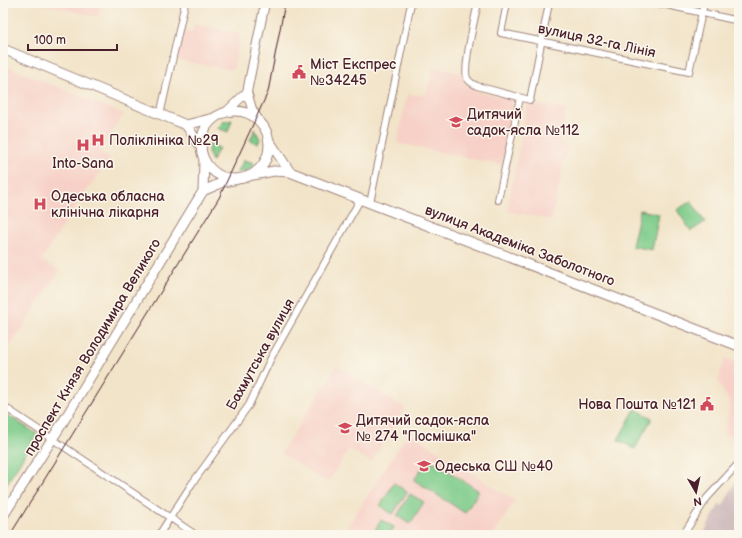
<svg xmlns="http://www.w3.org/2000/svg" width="742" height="538" font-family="'Balsamiq Sans',sans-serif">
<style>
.built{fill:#f7d1c7}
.industrial{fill:#d2bfc0}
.green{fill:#7fcc8b;stroke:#64765b}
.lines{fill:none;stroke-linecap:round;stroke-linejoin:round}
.minor-casing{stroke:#9e827a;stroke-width:8}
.major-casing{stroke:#9e827a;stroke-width:10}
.highway-casing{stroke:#9e827a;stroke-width:11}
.minor{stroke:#fff;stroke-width:6}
.major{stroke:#fff;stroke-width:8}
.highway{stroke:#fff;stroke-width:9}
.tram{stroke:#4a1f2b;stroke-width:1}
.labels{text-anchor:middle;stroke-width:3;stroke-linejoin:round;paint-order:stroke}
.street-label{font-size:14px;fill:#4a1f2b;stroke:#fbf7ec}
.poi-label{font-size:14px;fill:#4a1f2b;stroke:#fbf7ec;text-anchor:start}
</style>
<rect width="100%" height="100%" fill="#fbf7ec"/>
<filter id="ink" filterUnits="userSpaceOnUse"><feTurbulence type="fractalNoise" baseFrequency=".025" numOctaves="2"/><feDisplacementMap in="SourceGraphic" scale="8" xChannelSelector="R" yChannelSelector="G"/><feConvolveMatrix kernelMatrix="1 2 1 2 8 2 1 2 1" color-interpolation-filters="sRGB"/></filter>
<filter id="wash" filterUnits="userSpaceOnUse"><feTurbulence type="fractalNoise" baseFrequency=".012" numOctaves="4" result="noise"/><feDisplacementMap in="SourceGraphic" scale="16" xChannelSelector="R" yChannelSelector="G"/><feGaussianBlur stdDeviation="0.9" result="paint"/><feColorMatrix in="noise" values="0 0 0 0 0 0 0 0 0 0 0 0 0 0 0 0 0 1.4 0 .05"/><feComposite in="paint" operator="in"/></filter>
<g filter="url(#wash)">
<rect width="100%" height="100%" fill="#f2e4c9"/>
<path class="built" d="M37,3H101L98,17Z
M194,24L240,34L233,70L176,60L182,30L192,32Z
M3,65L124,114L99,151L110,158L70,214L42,260L59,271L3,357Z
M433,67L461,73L468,87L479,92L514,100L502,165L397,143L407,94L426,96Z
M528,102L566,110L559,143L567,145L552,220L507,211Z
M725,358L739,363V437L724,434L731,405L718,381Z
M337,366L405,408L371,462L349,449L328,483L281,453Z
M409,432L515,501L493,535H342Z"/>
<path class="industrial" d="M739,475V535H703L719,505L723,506Z"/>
<path class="green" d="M232,120L228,132L217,128L223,122Z
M255,129L260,139L258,144L250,140Z
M209,143L219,148L212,161L208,152Z
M244,160L254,163L253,166L247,171L237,173Z
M691,201L705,222L691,231L677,210Z
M640,210L659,214L652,250L632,246Z
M635,409L652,418L635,449L618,440Z
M3,412L37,434L3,490Z
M428,458L479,491L465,513L414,480Z
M394,483L407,492L393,514L380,506Z
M410,494L424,502L410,524L397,516Z
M381,520L394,527L390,535H372Z"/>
</g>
<g filter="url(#ink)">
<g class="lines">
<g class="minor-casing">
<path id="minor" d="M478,3C475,16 463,68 467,78C469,82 473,84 477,86L530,100L549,3
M507,3L501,33L689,72L704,3
M658,3L739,21
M160,115L185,3
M498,200L520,98
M370,203L411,3
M3,406L196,535
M159,535L191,485L249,405L271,358L360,200
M683,535L707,498L739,463"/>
</g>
<g class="major-casing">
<path id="major" d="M225,113L247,92
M258,119L252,109L247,92L265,3"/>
</g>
<g class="highway-casing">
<path id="highway" d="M3,49L186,125L201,147
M201 145a34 34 0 1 1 68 0a34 34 0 1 1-68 0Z
M186,125L214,118
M270,142L290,172
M248,176L274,171L290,172L739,346
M203,191L204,160
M3,516L63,422L203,191L223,182L238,179"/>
</g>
<use href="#minor" class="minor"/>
<use href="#major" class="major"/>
<use href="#highway" class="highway"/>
<path class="tram" d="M10,535L219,198L268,92L285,3"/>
</g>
</g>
<defs>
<g id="civic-bare" transform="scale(1.08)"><path d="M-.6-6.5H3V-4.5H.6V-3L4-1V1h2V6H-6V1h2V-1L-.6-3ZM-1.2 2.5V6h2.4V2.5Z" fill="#d1495b" stroke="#fbf7ec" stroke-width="2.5" paint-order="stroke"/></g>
<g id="school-bare" transform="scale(1.08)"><path d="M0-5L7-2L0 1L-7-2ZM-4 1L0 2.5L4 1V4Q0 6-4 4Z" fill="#d1495b" stroke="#fbf7ec" stroke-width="2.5" paint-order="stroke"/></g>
<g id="hospital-bare" transform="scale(1.08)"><path d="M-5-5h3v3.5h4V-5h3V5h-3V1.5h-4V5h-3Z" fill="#d1495b" stroke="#fbf7ec" stroke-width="2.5" paint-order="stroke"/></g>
</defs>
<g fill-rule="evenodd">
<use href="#civic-bare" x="299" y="72"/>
<use href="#school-bare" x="456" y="122"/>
<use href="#hospital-bare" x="98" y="140"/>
<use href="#hospital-bare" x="83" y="145"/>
<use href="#hospital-bare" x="40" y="204"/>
<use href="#civic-bare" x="707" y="404"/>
<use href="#school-bare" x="345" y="428"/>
<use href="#school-bare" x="424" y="466"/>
</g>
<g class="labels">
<g class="street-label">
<text transform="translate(597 40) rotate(12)" y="5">вулиця 32-га Лінія</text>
<text transform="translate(520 245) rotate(21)" y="5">вулиця Академіка Заболотного</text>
<text transform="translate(92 347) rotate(-59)" y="5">проспект Князя Володимира Великого</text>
<text transform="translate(260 354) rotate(-61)" y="5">Бахмутська вулиця</text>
</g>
<g class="poi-label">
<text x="310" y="69">Міст Експрес<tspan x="310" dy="16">№34245</tspan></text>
<text x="467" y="119">Дитячий<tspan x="467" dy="16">садок-ясла №112</tspan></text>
<text x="109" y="145">Поліклініка №29</text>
<text x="83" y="168" text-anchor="middle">Into-Sana</text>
<text x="51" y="201">Одеська обласна<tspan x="51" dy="16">клінічна лікарня</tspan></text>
<text x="696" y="409" text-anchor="end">Нова Пошта №121</text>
<text x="356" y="425">Дитячий садок-ясла<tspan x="356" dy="16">№ 274 "Посмішка"</tspan></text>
<text x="435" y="471">Одеська СШ №40</text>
</g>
</g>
<rect width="742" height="538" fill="none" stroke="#fbf7ec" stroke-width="16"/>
<g transform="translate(696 492) rotate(171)" stroke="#fbf7ec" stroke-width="3" paint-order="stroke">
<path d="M0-3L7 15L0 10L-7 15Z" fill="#4a1f2b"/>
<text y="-6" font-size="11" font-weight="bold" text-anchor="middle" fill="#4a1f2b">N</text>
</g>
<path d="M28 44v6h89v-6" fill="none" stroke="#4a1f2b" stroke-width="2"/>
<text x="34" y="44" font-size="12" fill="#4a1f2b" stroke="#fbf7ec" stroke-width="3" paint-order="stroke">100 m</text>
</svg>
